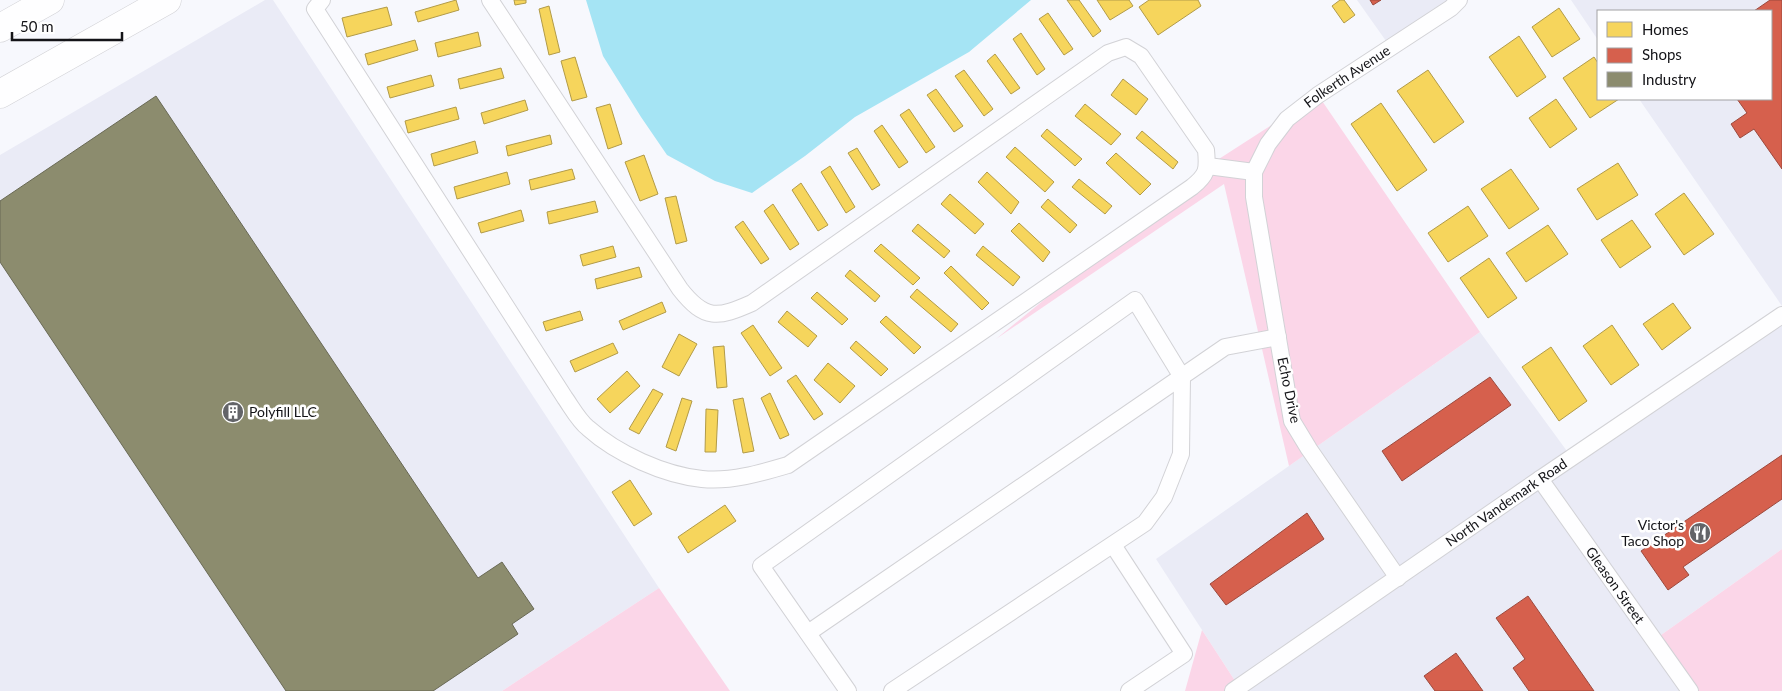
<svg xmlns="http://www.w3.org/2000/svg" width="1782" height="691" font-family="Lato,sans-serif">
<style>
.built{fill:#eaebf6}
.green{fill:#fbd6e8}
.water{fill:#a5e4f4}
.homes{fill:#f6d55c;stroke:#b29b48}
.shops{fill:#d6604d;stroke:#9c493d}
.industry{fill:#8c8c6e;stroke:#686854}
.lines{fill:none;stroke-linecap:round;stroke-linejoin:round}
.street-casing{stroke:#d2d2d6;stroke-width:18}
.highway-casing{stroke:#d2d2d6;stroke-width:29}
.street{stroke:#fefeff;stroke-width:16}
.highway{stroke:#fefeff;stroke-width:28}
.labels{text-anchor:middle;stroke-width:5;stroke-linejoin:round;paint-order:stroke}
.street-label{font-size:14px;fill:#141418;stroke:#fff}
.poi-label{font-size:14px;fill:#141418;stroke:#fff;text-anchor:start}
</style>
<rect width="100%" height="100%" fill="#f7f8fd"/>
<path class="built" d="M265,0H273L659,588L502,691H0V155Z
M1357,0H1459L1391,48Z
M1571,0H1782V306L1639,99H1771V11H1598V40Z
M1782,315V549L1654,640L1690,691H1233L1239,687L1156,559L1480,332L1572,458Z"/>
<path class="green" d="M1318,95L1480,332L1289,466L1224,184L996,339L1208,166Z
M1782,549V691H1690L1654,640Z
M659,588L730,691H502Z
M1202,630L1239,687L1233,691H1185Z"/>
<path class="water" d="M586,0H1031L969,52L855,117L805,156L752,193L715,181L667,155L641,117L603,56Z"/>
<path class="homes" d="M456,0L459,10L418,22L415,12Z
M514,0H526V3L515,5Z
M1067,0H1079L1101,31L1093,37Z
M1097,0H1129L1133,6L1110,20Z
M1149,0H1198L1201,6L1158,35L1139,7Z
M1340,0H1344L1355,15L1344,23L1332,6Z
M549,6L560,52L549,55L539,9Z
M387,7L392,25L347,37L342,18Z
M1559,8L1580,39L1552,57L1532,27Z
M1048,13L1073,49L1064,55L1039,19Z
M478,32L481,46L438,57L435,43Z
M1021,33L1045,69L1037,75L1013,39Z
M1519,36L1546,77L1517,97L1489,57Z
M415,40L418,50L368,65L365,54Z
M995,54L1020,88L1011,94L987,61Z
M575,57L587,97L572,101L561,61Z
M1594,57L1598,63V99H1619L1590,118L1563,78Z
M501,68L504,78L460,89L458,79Z
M964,70L993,109L984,116L955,76Z
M1428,70L1464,122L1434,143L1397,91Z
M431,75L434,86L390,98L387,87Z
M1123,79L1148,99L1136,115L1111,95Z
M936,89L963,126L954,132L927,95Z
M1556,99L1577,129L1550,148L1529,118Z
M525,100L528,110L484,124L481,113Z
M1381,103L1427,170L1397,191L1351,124Z
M610,104L622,144L608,149L596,108Z
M1085,104L1121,134L1111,145L1075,116Z
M456,107L459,119L408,133L405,121Z
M909,109L935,147L926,153L900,115Z
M882,125L908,162L899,168L874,131Z
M1047,129L1082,159L1075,166L1041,136Z
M1142,131L1178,162L1173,169L1136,138Z
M550,135L552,144L508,156L506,146Z
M475,141L478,153L434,166L431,154Z
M1015,147L1054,182L1045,192L1006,157Z
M857,148L880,185L872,190L848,153Z
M1116,153L1151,184L1140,195L1106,163Z
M644,155L658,194L640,201L625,162Z
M1618,163L1638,195L1597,220L1577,189Z
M830,166L855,207L846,213L821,172Z
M572,169L575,179L531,190L529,180Z
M1511,169L1539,209L1509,229L1481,189Z
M507,172L510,184L457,199L454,187Z
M987,172L1019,202L1011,214L978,182Z
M1079,179L1112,206L1105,214L1072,187Z
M801,183L828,225L818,231L792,190Z
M1684,193L1714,234L1684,255L1655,214Z
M950,194L984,224L975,234L941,204Z
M676,196L687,241L676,244L665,198Z
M1048,199L1077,225L1070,233L1041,207Z
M595,201L598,212L549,224L547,212Z
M773,204L799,244L790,250L764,211Z
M1468,206L1488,236L1448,262L1428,233Z
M521,210L524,221L481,233L478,223Z
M1632,220L1651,247L1620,268L1601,240Z
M743,221L769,259L761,264L735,227Z
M1019,223L1050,252L1043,262L1011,231Z
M918,224L950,251L944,258L912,231Z
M1548,225L1568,254L1526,282L1506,253Z
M881,244L920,278L913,285L874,251Z
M613,246L616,257L583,266L580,255Z
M983,246L1020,277L1013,286L976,255Z
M1489,258L1517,298L1488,318L1460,278Z
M951,266L989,303L982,310L944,273Z
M639,267L642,277L597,289L595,279Z
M850,270L880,296L875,302L845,276Z
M917,289L958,324L951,332L910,297Z
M817,292L848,319L842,325L811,298Z
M662,302L666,312L623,330L619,321Z
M1673,303L1691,328L1662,350L1643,324Z
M580,311L583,320L546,331L543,322Z
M787,311L817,336L808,347L778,322Z
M886,316L921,347L914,354L880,322Z
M753,325L782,368L770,376L741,333Z
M1612,325L1639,365L1611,385L1583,346Z
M679,334L697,344L679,376L662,367Z
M856,341L888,369L881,376L850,348Z
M613,343L618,353L575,372L570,361Z
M724,346L727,387L717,388L713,347Z
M1551,347L1587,401L1559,421L1522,367Z
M828,363L855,386L840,403L814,380Z
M627,371L640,386L610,413L597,399Z
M796,375L823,414L814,420L787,381Z
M653,389L663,394L639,434L629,429Z
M770,393L789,435L780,439L761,398Z
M682,398L692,401L676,451L666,447Z
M743,398L754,451L743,453L733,400Z
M706,409L718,410L716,452H705Z
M630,480L652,514L634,526L612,492Z
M725,505L736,521L688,553L678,537Z"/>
<path class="shops" d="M1370,0H1381L1373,5Z
M1770,0H1782V169L1754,129L1740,138L1731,124L1747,113L1737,99H1771V11H1754Z
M1490,377L1511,405L1402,481L1382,451Z
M1782,455V499L1683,567L1689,575L1668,590L1641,551Z
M1307,513L1324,539L1226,605L1210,584Z
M1528,596L1594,691H1529L1513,668L1525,659L1496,618Z
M1456,653L1483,691H1435L1424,676Z"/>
<path class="industry" d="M156,96L478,578L502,562L534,609L512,624L518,634L433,691H286L0,262V201Z"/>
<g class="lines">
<g class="street-casing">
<g id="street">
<path d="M322,0L315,9L565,398C572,408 579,421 588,428C617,454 664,475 702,479C731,482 761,473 788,465L1192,187C1207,175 1208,170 1206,150L1141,56L1126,47L1108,53L752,303C718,318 705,321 680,289L490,0"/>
<path d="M1208,166L1254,172"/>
<path id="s1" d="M1540,479L1690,691"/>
<path d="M1113,545L1184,654L1129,691"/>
<path id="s2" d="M1398,578L1309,449L1292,421L1254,197V172L1268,144L1287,119L1318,95L1451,8L1459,0"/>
<path d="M808,633L1225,347L1278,337"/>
<path d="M848,691L761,566L1135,300L1182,377L1181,454L1164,497L1145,523L892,691"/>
<path id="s3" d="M1233,691L1540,479L1782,315"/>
</g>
</g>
<g class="highway-casing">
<path id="highway" d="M0,28L50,0
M0,94L167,0"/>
</g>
<use href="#street" class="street"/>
<use href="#highway" class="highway"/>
</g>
<defs>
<g id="building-disc" transform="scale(1.125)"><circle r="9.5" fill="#636468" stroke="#fff"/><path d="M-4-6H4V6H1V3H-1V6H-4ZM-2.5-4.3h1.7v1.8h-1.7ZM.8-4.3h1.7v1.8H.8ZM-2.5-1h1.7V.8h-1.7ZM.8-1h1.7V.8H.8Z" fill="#fff"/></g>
<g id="restaurant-disc" transform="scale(1.125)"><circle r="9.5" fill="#636468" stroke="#fff"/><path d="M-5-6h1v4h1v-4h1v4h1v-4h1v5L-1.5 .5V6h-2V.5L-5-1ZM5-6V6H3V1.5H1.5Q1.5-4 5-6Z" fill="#fff"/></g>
</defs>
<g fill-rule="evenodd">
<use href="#building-disc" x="233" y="412"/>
<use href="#restaurant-disc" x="1700" y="533"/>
</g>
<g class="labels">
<g class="street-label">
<text dy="5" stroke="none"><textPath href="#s2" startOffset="578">Folkerth Avenue</textPath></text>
<text transform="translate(1289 390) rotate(78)" y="5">Echo Drive</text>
<text dy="5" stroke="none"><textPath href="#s3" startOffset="332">North Vandemark Road</textPath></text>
<text dy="5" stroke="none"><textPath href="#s1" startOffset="130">Gleason Street</textPath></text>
</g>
<g class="poi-label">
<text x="249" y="417">Polyfill LLC</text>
<text x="1684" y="530" text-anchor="end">Victor's<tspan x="1684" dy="16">Taco Shop</tspan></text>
</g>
</g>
<rect x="1597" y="10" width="175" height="90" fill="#ffffff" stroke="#a1a1a3"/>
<rect x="1607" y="22" width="25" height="15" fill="#f6d55c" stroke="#a1a1a3"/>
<text x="1642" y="35" font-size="15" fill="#141418">Homes</text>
<rect x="1607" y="48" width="25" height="15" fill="#d6604d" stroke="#a1a1a3"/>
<text x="1642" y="60" font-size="15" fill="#141418">Shops</text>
<rect x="1607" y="72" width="25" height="15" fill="#8c8c6e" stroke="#a1a1a3"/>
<text x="1642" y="85" font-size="15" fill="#141418">Industry</text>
<path d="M12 32v8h110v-8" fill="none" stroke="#141418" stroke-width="2.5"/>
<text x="20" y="32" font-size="15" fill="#141418" stroke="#ffffff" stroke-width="4" paint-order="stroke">50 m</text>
</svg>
